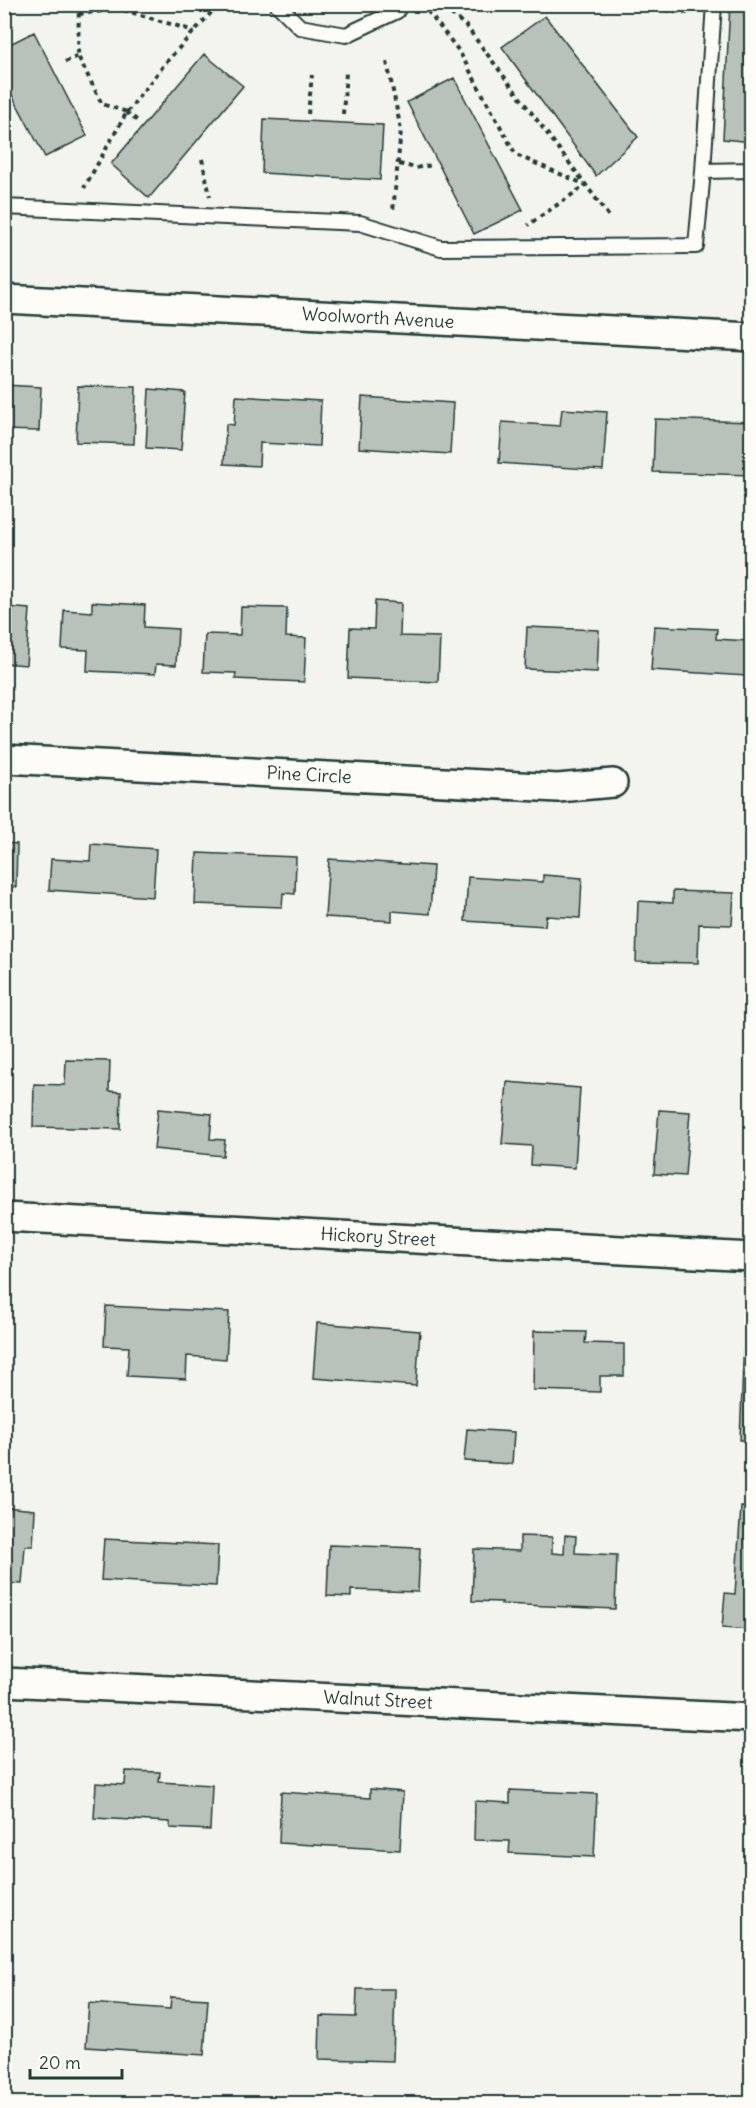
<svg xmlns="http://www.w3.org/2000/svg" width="756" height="2108" font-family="Delius,sans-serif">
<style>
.building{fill:#b9c1bb;stroke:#1f3d34;stroke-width:1.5}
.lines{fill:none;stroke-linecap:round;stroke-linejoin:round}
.lane-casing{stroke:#1f3d34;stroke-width:18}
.street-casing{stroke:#1f3d34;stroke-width:32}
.path{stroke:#1f3d34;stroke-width:4;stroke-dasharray:4.5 4.5;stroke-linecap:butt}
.lane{stroke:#fdfcf7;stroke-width:14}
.street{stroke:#fdfcf7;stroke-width:27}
.labels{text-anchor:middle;stroke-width:4.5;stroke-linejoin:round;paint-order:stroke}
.street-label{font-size:18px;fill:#1f3d34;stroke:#fdfcf7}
</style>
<rect width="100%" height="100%" fill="#f4f4ef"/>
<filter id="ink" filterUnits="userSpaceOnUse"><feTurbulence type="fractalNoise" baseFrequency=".0167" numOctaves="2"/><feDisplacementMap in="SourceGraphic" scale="12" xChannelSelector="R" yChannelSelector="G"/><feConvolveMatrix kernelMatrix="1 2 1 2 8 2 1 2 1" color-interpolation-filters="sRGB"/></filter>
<g filter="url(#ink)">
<path class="building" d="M730,4H752V142L723,139Z
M545,16L638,137L596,176L502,47Z
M34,32L87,136L45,157L4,80V47Z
M204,54L243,86L149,198L111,164Z
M454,78L523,210L474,234L407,102Z
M264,119L383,125L380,180L262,173Z
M4,385L41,387L39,431L4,430Z
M78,386L136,387L134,444L76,442Z
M149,389L185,392L181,450L146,448Z
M236,396L321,401L319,446L260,443L259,466L224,464L226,424L234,425Z
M362,397L453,403L450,454L359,448Z
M562,409L607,412L603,470L499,463L502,422L560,426Z
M655,419L752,422V475L653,472Z
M375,601L401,603L400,636L440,637L438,682L348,678L350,628L374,629Z
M92,602L145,605L144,627L178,629L176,665L156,664L155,674L87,671L88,650L62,649L64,610L92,612Z
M4,607L30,609L26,665L4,663Z
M241,607L287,608L286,637L306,638L304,682L235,679L236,673L203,672L205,634L240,635Z
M654,626L717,629L716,639L749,641L747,676L651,670Z
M527,627L599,630L597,672L525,669Z
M4,843L17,844L16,887L4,886Z
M91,844L156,849L153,897L49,890L51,859L90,861Z
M197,853L296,857L295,894L283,893L282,907L195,904Z
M329,859L433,866L430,914L392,911V921L325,917Z
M543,875L582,878L580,918L546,916L545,926L465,921L468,877L543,882Z
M673,891L734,893L732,925L699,924L698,963L636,962L638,901L673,903Z
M66,1060L110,1061L109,1091L121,1092L120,1129L33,1127L34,1084L65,1085Z
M507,1082L580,1088L575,1168L531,1165L532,1146L502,1144Z
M158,1109L212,1114L210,1139L225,1140L223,1156L154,1149Z
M659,1110L690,1112L685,1176L654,1174Z
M106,1306L229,1312L226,1359L187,1356L186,1379L127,1376L129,1347L104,1346Z
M317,1323L420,1331L416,1386L313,1378Z
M534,1331L586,1332L585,1343L624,1344V1376H600V1392L533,1390Z
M744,1340L752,1341V1440H740Z
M467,1429L514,1432L512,1464L464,1461Z
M4,1507L35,1510L33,1546H25L22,1584L4,1583Z
M741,1507L752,1508V1630L722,1628L725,1593L735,1594Z
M565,1535L576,1536L575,1553L617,1555L615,1609L501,1604L502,1602L472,1601L474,1549L520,1551V1536L552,1537V1553L564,1554Z
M104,1539L218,1545L216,1586L101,1580Z
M329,1545L420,1548L418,1592L351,1590V1597L327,1596Z
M126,1771L160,1772L159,1782L212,1785L210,1830L170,1828V1822L94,1818L96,1783L125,1785Z
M370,1789L403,1792L400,1850L279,1843L281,1792L370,1798Z
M510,1790L597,1794L594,1857L509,1853L510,1841L474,1840L475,1801L510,1803Z
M357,1989H395L393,2061L319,2059L320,2016L356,2017Z
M171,1997L208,1999L204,2055L86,2047L89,2003L170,2009Z"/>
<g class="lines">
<g class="lane-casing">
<path id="lane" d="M277,4L300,27L346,35L397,11L399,4
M703,171L714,4
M4,207L360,223L441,248L696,246L703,171L752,170"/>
</g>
<g class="street-casing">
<path id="street" d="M4,299L752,337
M4,759L558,788L613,783
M4,1217L752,1257
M4,1682L752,1718"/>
</g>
<path class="path" d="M79,4L78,56L102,104L127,112L84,188
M422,4L459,51L516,155L586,185L610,218
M612,4L691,13
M444,8L466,26L586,185L528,225
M79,14L120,9L194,31
M65,62L78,56L80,58
M387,62L401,130L393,211
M126,112L138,121
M127,112L168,60L219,4
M308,114L312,75
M343,114L346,73
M202,159L210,196
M399,164L416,168L432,165"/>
<use href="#lane" class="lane"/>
<use href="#street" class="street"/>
</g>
</g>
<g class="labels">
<g class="street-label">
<text transform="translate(378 318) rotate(3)" y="6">Woolworth Avenue</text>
<text transform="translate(309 775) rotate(3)" y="6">Pine Circle</text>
<text transform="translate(378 1237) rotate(3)" y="6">Hickory Street</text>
<text transform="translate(378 1700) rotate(3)" y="6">Walnut Street</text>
</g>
</g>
<rect width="756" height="2108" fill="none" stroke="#fdfcf7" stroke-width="24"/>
<rect x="12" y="12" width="732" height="2084" fill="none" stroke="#1f3d34" stroke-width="2" filter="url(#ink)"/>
<path d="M30 2069v9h92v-9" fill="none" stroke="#1f3d34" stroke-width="3"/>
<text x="39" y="2069" font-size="18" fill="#1f3d34" stroke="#fdfcf7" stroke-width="4.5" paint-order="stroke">20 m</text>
</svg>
